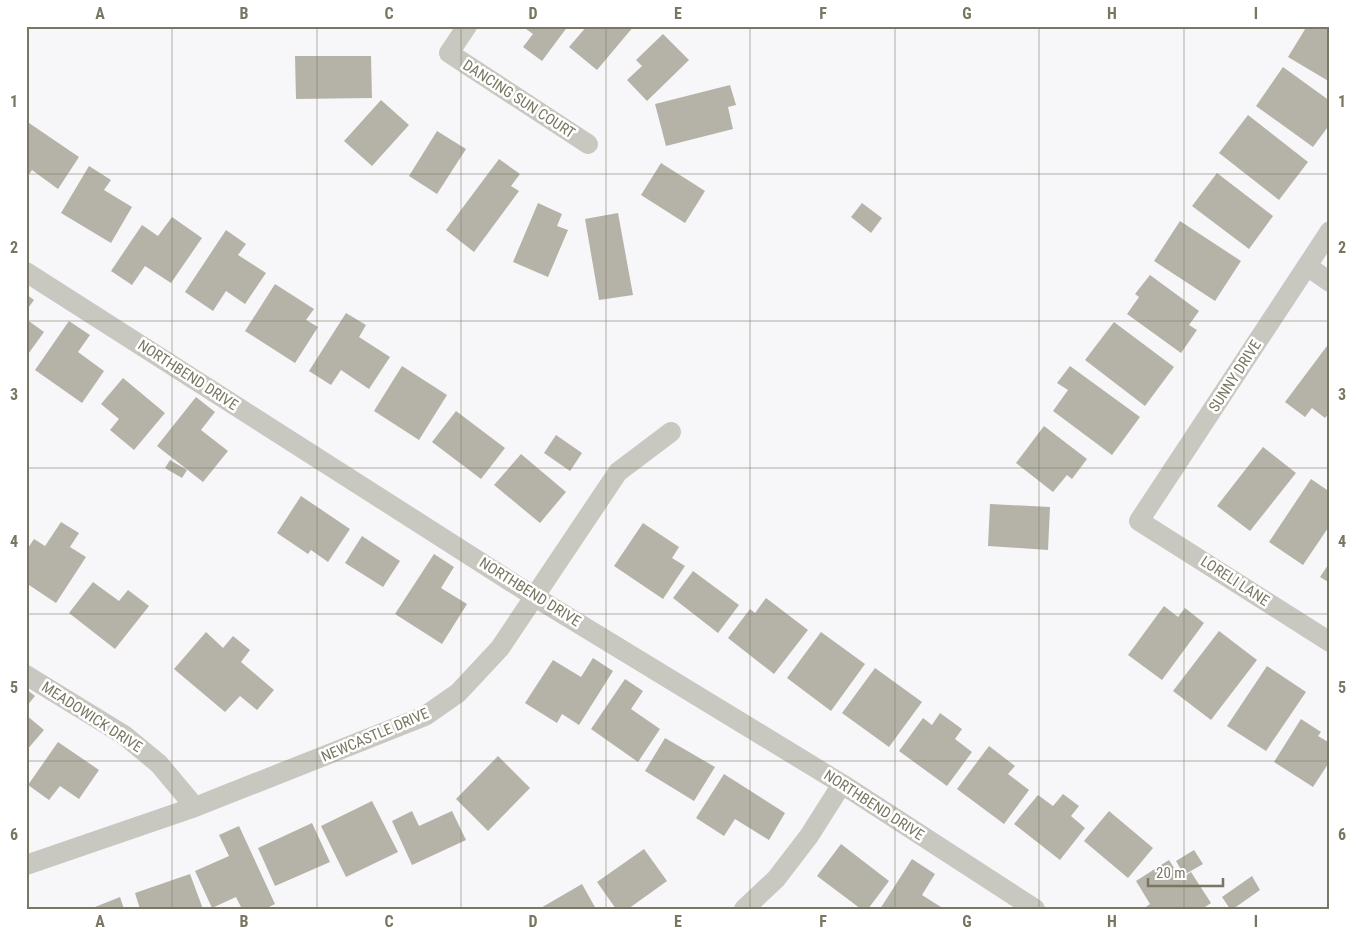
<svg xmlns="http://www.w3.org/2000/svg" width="1356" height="935" viewBox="0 0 1356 935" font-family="'Roboto Condensed',sans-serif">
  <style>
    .building { fill: #b5b3a8 }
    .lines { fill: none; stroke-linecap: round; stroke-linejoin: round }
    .minor { stroke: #c8c7c0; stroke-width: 20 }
    .grid { fill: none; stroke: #797661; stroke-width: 1; stroke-opacity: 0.55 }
    .labels { text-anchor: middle; stroke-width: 5; stroke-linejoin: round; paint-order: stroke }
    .street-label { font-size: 15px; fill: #797661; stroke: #fff }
    .neatline { fill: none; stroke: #797661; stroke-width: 2 }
    .grid-label { font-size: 16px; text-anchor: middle; font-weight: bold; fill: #797661 }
  </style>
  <rect width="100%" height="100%" fill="#f7f6f9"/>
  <path class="building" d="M 522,26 L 568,26 L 542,61 L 523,47 L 533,34 Z
    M 587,26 L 634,26 L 597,70 L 569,47 Z
    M 1307,26 L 1330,26 L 1330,82 L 1288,57 Z
    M 663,34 L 689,60 L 647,101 L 627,80 L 642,66 L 636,60 Z
    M 295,56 L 371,56 L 372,98 L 296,99 Z
    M 1283,67 L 1330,101 L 1330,124 L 1313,147 L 1256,106 Z
    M 730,85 L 736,105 L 728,107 L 733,129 L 666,146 L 655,104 Z
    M 381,100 L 409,125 L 372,166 L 344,141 Z
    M 1248,115 L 1308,162 L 1279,200 L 1219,153 Z
    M 29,123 L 79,157 L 58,189 L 32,170 L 26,179 L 26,128 Z
    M 437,131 L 466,149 L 437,194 L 409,176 Z
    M 499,159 L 520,174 L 511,186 L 519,191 L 474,252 L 446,230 Z
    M 661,163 L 705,191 L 685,223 L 641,195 Z
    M 89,166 L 111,180 L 104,190 L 132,207 L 111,243 L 61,213 Z
    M 1217,173 L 1273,216 L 1249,249 L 1192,206 Z
    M 538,203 L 562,214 L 557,226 L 568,230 L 548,277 L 513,262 Z
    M 862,203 L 882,218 L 871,233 L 851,217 Z
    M 618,213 L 633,295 L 599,300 L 585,219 Z
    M 172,217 L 202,238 L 171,283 L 145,266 L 132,285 L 111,271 L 142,225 L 158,236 Z
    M 1180,221 L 1241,261 L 1215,301 L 1154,261 Z
    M 226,230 L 246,244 L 238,255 L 266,273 L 245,304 L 226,291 L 213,311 L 185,292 Z
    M 1150,275 L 1199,311 L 1189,325 L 1197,330 L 1181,353 L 1127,314 L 1139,297 L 1135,294 Z
    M 275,284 L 314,309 L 306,320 L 318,327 L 295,363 L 245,331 Z
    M 26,294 L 34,300 L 26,311 Z
    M 346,313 L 366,325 L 359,337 L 390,357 L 369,389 L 341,370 L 331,385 L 309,371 Z
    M 26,319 L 44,332 L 26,357 Z
    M 69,321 L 90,335 L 78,352 L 104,371 L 82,403 L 35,370 Z
    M 1114,322 L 1174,367 L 1145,406 L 1085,360 Z
    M 1327,346 L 1330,348 L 1330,412 L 1325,418 L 1312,408 L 1305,417 L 1285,402 Z
    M 402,366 L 447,395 L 419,440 L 374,411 Z
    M 1070,366 L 1140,417 L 1112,455 L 1053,411 L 1068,390 L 1057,383 Z
    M 123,378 L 165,413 L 134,450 L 110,430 L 119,419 L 101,404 Z
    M 196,397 L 215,412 L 201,430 L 228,451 L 203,482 L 157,446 Z
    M 456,411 L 505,448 L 481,479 L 432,442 Z
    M 1044,426 L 1087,459 L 1072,479 L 1067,475 L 1053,492 L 1016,463 Z
    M 556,435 L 582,453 L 570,471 L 544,453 Z
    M 1263,447 L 1296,473 L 1250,531 L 1217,506 Z
    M 521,454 L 566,492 L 540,523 L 494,485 Z
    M 170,460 L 187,470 L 182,478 L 165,468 Z
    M 1311,479 L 1330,492 L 1330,525 L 1303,565 L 1269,542 Z
    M 301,496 L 350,529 L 328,562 L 311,550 L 308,554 L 277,533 Z
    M 990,504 L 1050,507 L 1048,550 L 988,546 Z
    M 61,522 L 79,533 L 70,547 L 86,557 L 56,603 L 26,583 L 26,551 L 34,539 L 45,546 Z
    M 643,523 L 679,547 L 672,558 L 685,566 L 663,599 L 614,566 Z
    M 362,536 L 400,561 L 383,587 L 345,563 Z
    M 434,554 L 454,567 L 441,588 L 467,604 L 442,644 L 395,614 Z
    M 1330,562 L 1330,583 L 1320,577 Z
    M 693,571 L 739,605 L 718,633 L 673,598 Z
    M 93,582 L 119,601 L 128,590 L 149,606 L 115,649 L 69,613 Z
    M 766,598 L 808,630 L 774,674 L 728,638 L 750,609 L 755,613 Z
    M 1164,606 L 1178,617 L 1185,608 L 1204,623 L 1162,680 L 1128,655 Z
    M 1219,631 L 1257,660 L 1211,720 L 1173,691 Z
    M 206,632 L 223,648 L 233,636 L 250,650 L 241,662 L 274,690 L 257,710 L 240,696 L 225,712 L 174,669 Z
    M 821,632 L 865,664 L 831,711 L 787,678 Z
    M 593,658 L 613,671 L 579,725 L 562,714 L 557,723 L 525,703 L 553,660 L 581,677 Z
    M 1267,666 L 1306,692 L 1266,751 L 1227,726 Z
    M 875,668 L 922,702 L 889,747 L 842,713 Z
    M 625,679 L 643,691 L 631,709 L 660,729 L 638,762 L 591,729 Z
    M 26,689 L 35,696 L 26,707 Z
    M 940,713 L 962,729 L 955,739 L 972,752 L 947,786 L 899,751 L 923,718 L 932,725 Z
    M 26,715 L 44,730 L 26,751 Z
    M 1301,719 L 1321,732 L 1318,736 L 1330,743 L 1330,761 L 1313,787 L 1274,762 Z
    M 665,738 L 715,767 L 694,801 L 645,771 Z
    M 58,742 L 99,770 L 79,799 L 60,786 L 49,800 L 28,785 Z
    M 989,746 L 1015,766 L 1008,774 L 1029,790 L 1004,824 L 957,789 Z
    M 498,756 L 530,788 L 488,831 L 456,799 Z
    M 724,774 L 785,813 L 769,840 L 735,819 L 724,836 L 696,818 Z
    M 1063,794 L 1079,806 L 1071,816 L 1085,828 L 1060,860 L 1014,824 L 1038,795 L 1053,806 Z
    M 372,801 L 398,852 L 346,877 L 321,826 Z
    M 412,811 L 419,826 L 452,811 L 466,840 L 412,865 L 392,821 Z
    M 1109,811 L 1153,848 L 1128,878 L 1084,841 Z
    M 312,823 L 330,862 L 275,886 L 258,848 Z
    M 239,826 L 275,904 L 265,909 L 242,909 L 236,897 L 212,908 L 195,871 L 229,856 L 219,835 Z
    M 841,844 L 889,881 L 868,909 L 861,909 L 817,876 Z
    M 644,849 L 667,881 L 628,909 L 616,909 L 597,882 Z
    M 1194,850 L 1203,864 L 1184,875 L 1176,861 Z
    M 912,859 L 935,874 L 922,895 L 944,909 L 880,909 Z
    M 1169,860 L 1181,879 L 1191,872 L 1211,903 L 1202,909 L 1143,909 L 1150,904 L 1136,881 Z
    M 190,874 L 203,909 L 140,909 L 135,893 Z
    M 1252,876 L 1260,890 L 1233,909 L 1230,909 L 1222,897 Z
    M 582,884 L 596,909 L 539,909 Z
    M 120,897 L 124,909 L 90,909 Z"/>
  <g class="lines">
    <path class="minor" d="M 467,26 L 449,53 L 588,144
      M 1330,231 L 1139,521 L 1330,642
      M 1307,266 L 1330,282
      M 26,272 L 535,597 L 842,784 L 1035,909
      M 26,675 L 124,735 L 159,764 L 195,807
      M 26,865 L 195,807 L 425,716 L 458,693 L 500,648 L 618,472 L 671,432
      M 744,909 L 776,879 L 809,836 L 842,784"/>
  </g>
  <path class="grid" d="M 172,26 L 172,909M 317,26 L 317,909M 461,26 L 461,909M 606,26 L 606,909M 750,26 L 750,909M 895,26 L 895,909M 1039,26 L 1039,909M 1184,26 L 1184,909M 26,174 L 1330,174M 26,321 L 1330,321M 26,468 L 1330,468M 26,614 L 1330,614M 26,761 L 1330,761"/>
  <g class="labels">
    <g class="street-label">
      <text transform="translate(519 99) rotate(33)" y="5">DANCING SUN COURT</text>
      <text transform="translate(188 375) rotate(33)" y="5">NORTHBEND DRIVE</text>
      <text transform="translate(1235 376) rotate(-57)" y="5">SUNNY DRIVE</text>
      <text transform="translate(1235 581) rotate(33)" y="5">LORELI LANE</text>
      <text transform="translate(530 592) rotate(32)" y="5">NORTHBEND DRIVE</text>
      <text transform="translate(92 717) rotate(33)" y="5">MEADOWICK DRIVE</text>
      <text transform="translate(375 735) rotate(-23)" y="5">NEWCASTLE DRIVE</text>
      <text transform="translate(874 805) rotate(33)" y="5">NORTHBEND DRIVE</text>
    </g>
  </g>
  <rect width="1356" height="935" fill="none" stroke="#ffffff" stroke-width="55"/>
  <path d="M1148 878v8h75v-8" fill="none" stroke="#797661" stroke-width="2.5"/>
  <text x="1156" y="878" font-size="15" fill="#797661" stroke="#ffffff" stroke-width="4" paint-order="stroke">20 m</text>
  <rect x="28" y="28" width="1300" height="880" class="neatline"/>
  <g class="grid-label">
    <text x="100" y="19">A</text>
    <text x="244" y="19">B</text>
    <text x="389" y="19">C</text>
    <text x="533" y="19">D</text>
    <text x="678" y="19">E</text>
    <text x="823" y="19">F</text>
    <text x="967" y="19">G</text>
    <text x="1112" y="19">H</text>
    <text x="1256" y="19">I</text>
    <text x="14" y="107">1</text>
    <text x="1342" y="107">1</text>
    <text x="14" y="253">2</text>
    <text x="1342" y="253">2</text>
    <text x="14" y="400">3</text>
    <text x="1342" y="400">3</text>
    <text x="14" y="547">4</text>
    <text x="1342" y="547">4</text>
    <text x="14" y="693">5</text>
    <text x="1342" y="693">5</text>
    <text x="14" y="840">6</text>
    <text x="1342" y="840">6</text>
    <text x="100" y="927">A</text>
    <text x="244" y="927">B</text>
    <text x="389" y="927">C</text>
    <text x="533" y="927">D</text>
    <text x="678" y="927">E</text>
    <text x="823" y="927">F</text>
    <text x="967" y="927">G</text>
    <text x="1112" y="927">H</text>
    <text x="1256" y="927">I</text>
  </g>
</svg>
